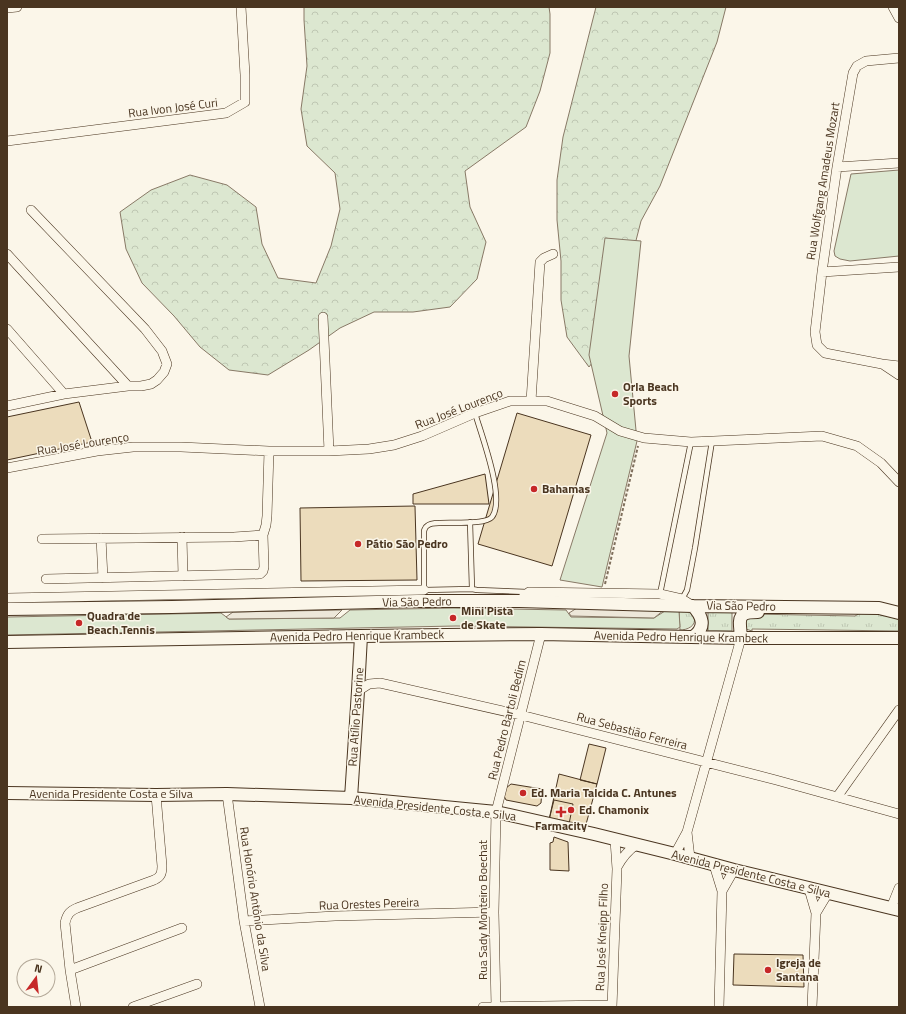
<svg xmlns="http://www.w3.org/2000/svg" width="906" height="1014" viewBox="0 0 906 1014" font-family="'Titillium Web',sans-serif">
  <style>
    .grass { fill: url(#grass-tufts); stroke: #887966 }
    .forest { fill: url(#forest-crowns); stroke: #887966 }
    .green { fill: #dce7d0; stroke: #887966 }
    .parking { fill: #ede7d9; stroke: #887966 }
    .building { fill: #ecdcbc; stroke: #4a3520 }
    .lines { fill: none; stroke-linecap: round; stroke-linejoin: round }
    .lane-casing { stroke: #4a3520; stroke-width: 6 }
    .street-casing { stroke: #4a3520; stroke-width: 10 }
    .secondary-casing { stroke: #4a3520; stroke-width: 14 }
    .path { stroke: #7f6f5c; stroke-width: 2; stroke-dasharray: 3 2; stroke-linecap: butt }
    .lane { stroke: #fbf6e9; stroke-width: 4.5 }
    .street { stroke: #fbf6e9; stroke-width: 9 }
    .secondary { stroke: #fbf6e9; stroke-width: 12 }
    .poi-dot { fill: #c62828; stroke: #fbf6e9; stroke-width: 1.5 }
    .labels { text-anchor: middle; stroke-width: 3; stroke-linejoin: round; paint-order: stroke }
    .street-label { font-size: 12px; fill: #4a3520; stroke: #fbf6e9 }
    .poi-label { font-size: 12px; font-weight: bold; fill: #4a3520; stroke: #fbf6e9; text-anchor: start }
  </style>
  <defs>
    <pattern id="grass-tufts" width="24" height="20" patternUnits="userSpaceOnUse"><rect width="24" height="20" fill="#dce7d0"/><path d="M3 7l-1-3M5 7V3M7 7l1-3M15 17l-1-3M17 17v-4M19 17l1-3" fill="none" stroke="#bec7b2"/></pattern>
    <pattern id="forest-crowns" width="20" height="18" patternUnits="userSpaceOnUse"><rect width="20" height="18" fill="#dce7d0"/><path d="M2 6a3 3 0 1 1 6 0M12 15a3 3 0 1 1 6 0" fill="none" stroke="#bec7b2"/></pattern>
  </defs>
  <rect width="100%" height="100%" fill="#fbf6e9"/>
  <path class="grass" d="M 679,611 C 682,611 687,610 690,611 C 692,612 693,614 694,617 C 697,626 687,630 680,630 Z
    M 708,611 L 732,611 L 732,631 L 708,631 Z
    M 860,613 L 877,614 L 899,619 L 899,631 L 752,629 L 752,631 L 746,629 L 745,622 L 751,614 L 855,616 Z"/>
  <path class="forest" d="M 304,7 L 549,7 L 550,14 L 550,53 L 540,91 L 526,127 L 465,171 L 470,207 L 486,242 L 477,279 L 450,307 L 413,312 L 374,312 L 340,328 L 309,350 L 268,375 L 229,370 L 200,347 L 174,316 L 142,283 L 126,249 L 120,212 L 151,190 L 190,175 L 227,185 L 256,207 L 262,244 L 278,278 L 316,283 L 331,246 L 340,209 L 335,173 L 307,146 L 301,109 L 307,66 L 304,20 Z
    M 596,7 L 726,7 L 717,42 L 660,186 L 641,221 L 611,338 L 589,367 L 567,337 L 561,300 L 561,261 L 557,220 L 557,180 L 563,137 Z"/>
  <path class="green" d="M 899,170 L 899,256 L 850,261 L 840,259 L 835,256 L 834,251 L 851,174 Z
    M 605,238 L 641,241 L 629,356 L 637,441 L 602,587 L 560,580 L 607,433 L 589,355 Z
    M 453,608 L 566,610 L 571,617 L 654,618 L 665,611 L 679,611 L 680,627 L 677,629 L 456,626 L 7,635 L 7,617 L 221,613 L 229,619 L 340,618 L 350,610 Z"/>
  <path class="parking" d="M 577,608 L 664,610 L 654,618 L 571,616 L 569,613 Z
    M 342,610 L 334,618 L 229,619 L 226,617 L 233,612 Z"/>
  <path class="building" d="M 79,402 L 92,442 L 7,460 L 7,417 Z
    M 517,413 L 591,435 L 552,566 L 478,544 Z
    M 485,474 L 489,504 L 413,504 L 413,494 Z
    M 415,506 L 417,580 L 301,581 L 300,508 Z
    M 589,744 L 606,748 L 597,784 L 580,780 Z
    M 559,774 L 597,784 L 585,828 L 549,820 Z
    M 511,784 L 542,789 L 541,803 L 537,806 L 506,800 L 504,796 L 506,788 Z
    M 554,800 L 573,804 L 569,824 L 549,820 Z
    M 554,837 L 568,842 L 569,871 L 550,870 L 550,843 L 553,842 Z
    M 734,954 L 803,955 L 804,987 L 733,985 Z"/>
  <g class="lines">
    <defs>
      <path id="lane" d="M 470,522 L 472,589
        M 424,590 L 472,589 L 477,590 L 528,592
        M 424,591 L 424,531 C 425,528 425,527 427,526 C 430,523 435,523 439,523 C 450,522 486,525 492,517 C 506,499 481,434 475,413
        M 660,594 L 691,442
        M 682,599 L 687,590 L 695,548 L 712,441"/>
      <path id="street" d="M 893,7 L 899,18
        M 7,8 L 17,7
        M 899,58 L 866,61 L 857,66 L 853,73 L 837,167 L 822,272 L 815,332 L 817,345 L 825,353 L 882,364 L 899,366
        M 7,141 L 226,113 L 245,102 L 245,75 L 241,7
        M 837,167 L 899,163
        M 7,254 L 128,386
        M 822,272 L 899,267
        M 323,317 L 329,451
        M 7,329 L 64,394
        M 884,365 L 899,375
        M 531,401 L 540,262 L 544,258 L 553,254
        M 7,406 L 64,394 L 128,386 L 141,386 L 151,384 L 157,380 L 164,372 L 167,364 L 162,351 L 145,329 L 31,210
        M 7,468 L 97,451 L 133,447 L 181,447 L 269,451 L 329,451 L 369,449 L 394,445 L 422,436 L 475,413 L 510,401 L 547,401 L 595,416 L 620,431 L 644,438 L 691,442 L 822,436 L 857,446 L 881,463 L 899,482
        M 182,537 L 183,576
        M 101,538 L 103,578
        M 42,539 L 234,537 L 263,535 L 266,525 L 267,516 L 269,451
        M 46,579 L 260,574 L 263,571 L 264,567 L 263,535
        M 7,598 L 424,590
        M 519,601 L 529,592 L 660,594 L 682,599 L 693,606
        M 358,691 L 369,684 L 380,683 L 521,715 L 776,780 L 899,814
        M 227,794 L 244,921 L 260,1007
        M 837,797 L 899,710
        M 687,832 L 690,858
        M 675,854 L 687,832 L 741,638
        M 714,865 L 722,891 L 719,1007
        M 617,867 C 622,858 627,851 636,845
        M 809,889 L 816,913 L 812,1007
        M 722,891 L 734,870
        M 891,908 L 899,888
        M 816,913 L 828,893
        M 244,921 L 335,916 L 494,912
        M 70,970 L 182,928
        M 76,1007 L 70,970 L 65,923 C 67,914 70,911 77,908 L 154,880 C 161,877 162,873 162,866 L 156,795
        M 133,1007 L 197,984
        M 483,1007 L 612,1005
        M 496,1007 L 494,912 L 496,812 L 541,634
        M 612,1007 L 617,869 L 615,840"/>
      <path id="secondary" d="M 693,606 C 702,616 707,627 693,637
        M 7,609 L 172,607 L 417,601 L 519,601 L 693,606 L 879,608 L 899,613
        M 741,638 C 740,620 735,612 758,612
        M 7,642 L 361,636 L 541,634 L 741,638 L 899,638
        M 7,793 L 156,795 L 227,794 L 351,798 L 496,812 L 594,834 L 675,854 L 734,870 L 899,910
        M 351,798 L 358,691 L 361,636"/>
    </defs>
    <use href="#lane" class="lane-casing"/>
    <use href="#street" class="street-casing"/>
    <use href="#secondary" class="secondary-casing"/>
    <path class="path" d="M 605,584 L 638,446"/>
    <use href="#lane" class="lane"/>
    <use href="#street" class="street"/>
    <use href="#secondary" class="secondary"/>
  </g>
  <g class="poi-dot">
    <circle cx="615" cy="394" r="4"/>
    <circle cx="534" cy="489" r="4"/>
    <circle cx="358" cy="544" r="4"/>
    <circle cx="453" cy="618" r="4"/>
    <circle cx="79" cy="623" r="4"/>
    <circle cx="523" cy="793" r="4"/>
    <circle cx="571" cy="810" r="4"/>
    <path d="M559 806h4v4h4v4h-4v4h-4v-4h-4v-4h4z"/>
    <circle cx="768" cy="970" r="4"/>
  </g>
  <g class="labels">
    <g class="street-label">
      <text transform="translate(173 108) rotate(-7)" y="4">Rua Ivon José Curi</text>
      <text transform="translate(823 181) rotate(-81)" y="4">Rua Wolfgang Amadeus Mozart</text>
      <text transform="translate(459 409) rotate(-21)" y="4">Rua José Lourenço</text>
      <text transform="translate(83 444) rotate(-9)" y="4">Rua José Lourenço</text>
      <text transform="translate(417 602) rotate(-1)" y="4">Via São Pedro</text>
      <text transform="translate(741 606) rotate(1)" y="4">Via São Pedro</text>
      <text transform="translate(357 636) rotate(-1)" y="4">Avenida Pedro Henrique Krambeck</text>
      <text transform="translate(681 637) rotate(1)" y="4">Avenida Pedro Henrique Krambeck</text>
      <text transform="translate(356 717) rotate(-86)" y="4">Rua Atílio Pastorine</text>
      <text transform="translate(507 720) rotate(-76)" y="4">Rua Pedro Bartoli Bedim</text>
      <text transform="translate(632 731) rotate(15)" y="4">Rua Sebastião Ferreira</text>
      <text x="111" y="798">Avenida Presidente Costa e Silva</text>
      <text transform="translate(435 808) rotate(6)" y="4">Avenida Presidente Costa e Silva</text>
      <text transform="translate(751 874) rotate(14)" y="4">Avenida Presidente Costa e Silva</text>
      <text transform="translate(255 899) rotate(81)" y="4">Rua Honório Antônio da Silva</text>
      <text transform="translate(369 904) rotate(-2)" y="4">Rua Orestes Pereira</text>
      <text transform="translate(483 910) rotate(-90)" y="4">Rua Sady Monteiro Boechat</text>
      <text transform="translate(602 937) rotate(-88)" y="4">Rua José Kneipp Filho</text>
    </g>
    <g class="poi-label">
      <text x="623" y="391">Orla Beach<tspan x="623" dy="14">Sports</tspan></text>
      <text x="542" y="493">Bahamas</text>
      <text x="366" y="548">Pátio São Pedro</text>
      <text x="461" y="615">Mini Pista<tspan x="461" dy="14">de Skate</tspan></text>
      <text x="87" y="620">Quadra de<tspan x="87" dy="14">Beach Tennis</tspan></text>
      <text x="531" y="797">Ed. Maria Talcida C. Antunes</text>
      <text x="579" y="814">Ed. Chamonix</text>
      <text x="561" y="830" text-anchor="middle">Farmacity</text>
      <text x="776" y="967">Igreja de<tspan x="776" dy="14">Santana</tspan></text>
    </g>
  </g>
  <rect width="906" height="1014" fill="none" stroke="#4a3520" stroke-width="16"/>
  <g transform="translate(36 978) rotate(15)"><circle r="19" fill="#fbf6e9" stroke="#b4a999"/>
  <path d="M0-3L7 15L0 10L-7 15Z" fill="#c62828"/>
  <text y="-6" font-size="11" font-weight="bold" text-anchor="middle" fill="#4a3520">N</text>
  </g>
</svg>
